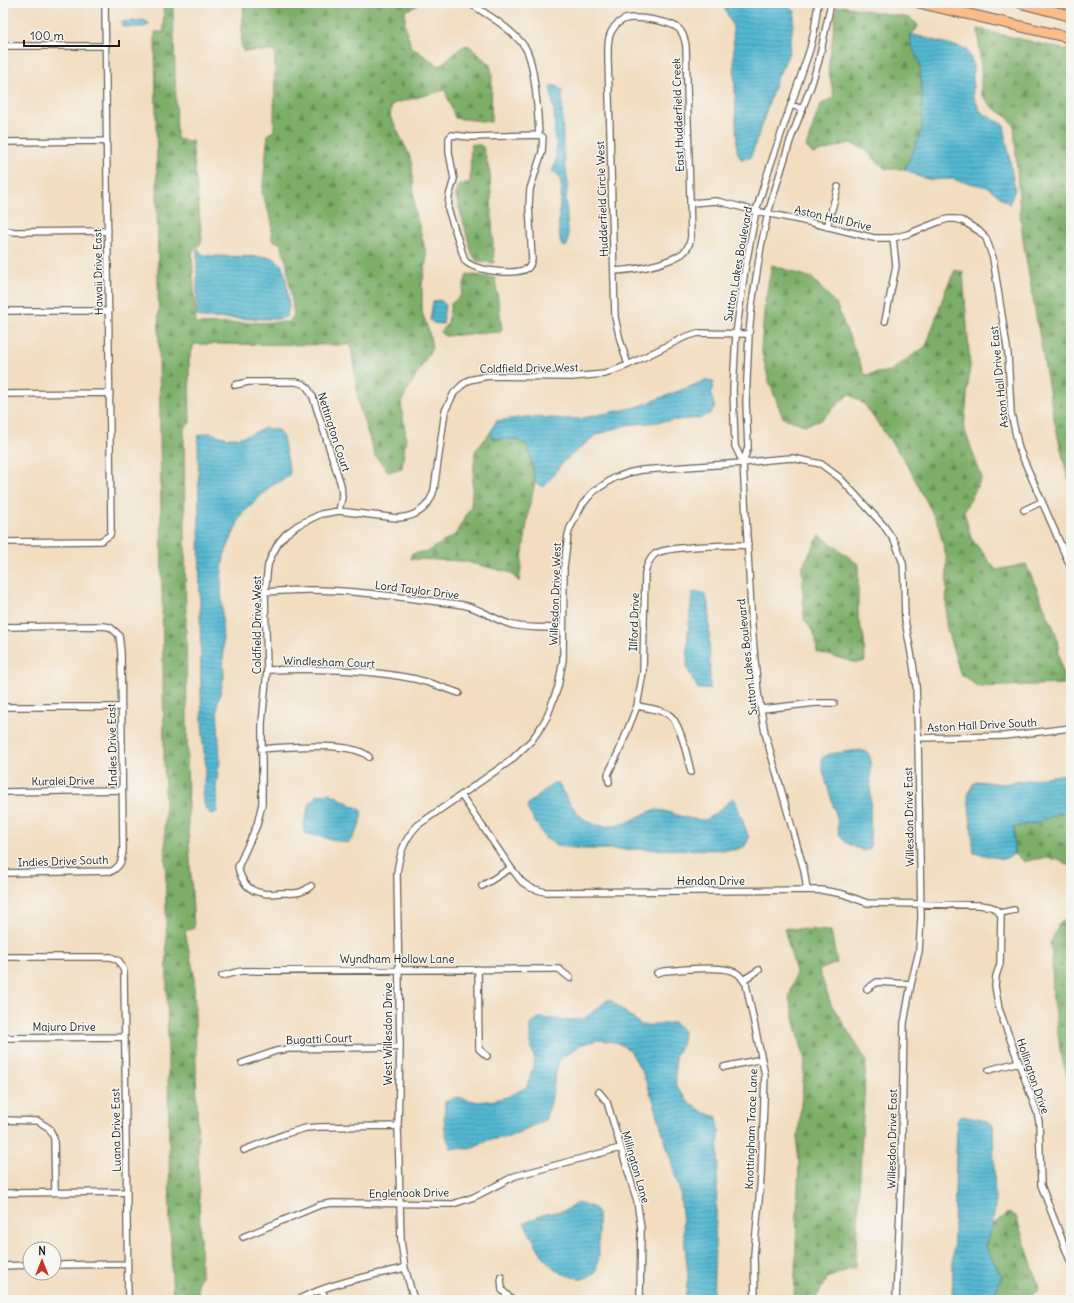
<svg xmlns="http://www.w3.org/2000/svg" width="1074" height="1303" viewBox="0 0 1074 1303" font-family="Delius,sans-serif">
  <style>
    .forest { fill: url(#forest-firs); stroke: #4c6542 }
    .water { fill: url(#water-rules); stroke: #386a76 }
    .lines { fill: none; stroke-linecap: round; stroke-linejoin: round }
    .street-casing { stroke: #676055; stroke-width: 8 }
    .highway-casing { stroke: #676055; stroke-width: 12 }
    .street { stroke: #fff; stroke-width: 5.5 }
    .highway { stroke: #fabc8b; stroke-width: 10 }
    .labels { text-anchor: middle; stroke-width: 3; stroke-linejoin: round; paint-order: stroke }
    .street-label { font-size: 11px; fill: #1c1c1c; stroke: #f6f6f2 }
  </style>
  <defs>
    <pattern id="forest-firs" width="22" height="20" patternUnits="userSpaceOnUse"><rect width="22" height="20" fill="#7cae68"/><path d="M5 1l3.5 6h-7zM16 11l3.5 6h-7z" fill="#658d55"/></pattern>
    <pattern id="water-rules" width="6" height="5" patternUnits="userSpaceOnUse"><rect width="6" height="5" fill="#53b8d1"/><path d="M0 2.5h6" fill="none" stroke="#4495a9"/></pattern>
  </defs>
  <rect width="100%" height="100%" fill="#f6f6f2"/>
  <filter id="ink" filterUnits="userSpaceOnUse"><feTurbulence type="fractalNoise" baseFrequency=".025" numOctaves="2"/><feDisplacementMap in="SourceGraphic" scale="8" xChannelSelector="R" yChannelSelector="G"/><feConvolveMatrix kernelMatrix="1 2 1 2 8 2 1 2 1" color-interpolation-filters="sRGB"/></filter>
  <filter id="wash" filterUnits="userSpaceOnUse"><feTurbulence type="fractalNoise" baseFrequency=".012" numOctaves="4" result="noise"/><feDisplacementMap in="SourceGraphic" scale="16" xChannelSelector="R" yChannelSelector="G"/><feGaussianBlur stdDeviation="0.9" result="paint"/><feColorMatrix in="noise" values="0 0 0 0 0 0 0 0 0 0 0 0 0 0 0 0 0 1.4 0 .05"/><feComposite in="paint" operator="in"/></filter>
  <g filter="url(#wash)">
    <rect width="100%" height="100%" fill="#f2ddc0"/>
    <path class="forest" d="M 163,3 L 173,3 L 177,139 L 192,141 L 202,241 L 192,253 L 196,324 L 289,322 L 294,315 L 286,259 L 280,243 L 272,240 L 272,222 L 262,194 L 268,134 L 274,131 L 275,51 L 243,51 L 241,43 L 244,3 L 416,3 L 417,6 L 405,11 L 405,24 L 411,47 L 439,66 L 462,47 L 468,45 L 490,65 L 492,74 L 491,122 L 455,118 L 445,90 L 392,104 L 390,116 L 408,152 L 412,163 L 415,210 L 427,257 L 422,285 L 422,312 L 429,332 L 432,348 L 401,402 L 406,437 L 402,468 L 389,472 L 375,456 L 359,406 L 351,345 L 194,344 L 189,360 L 190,423 L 184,428 L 188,825 L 194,928 L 185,931 L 194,975 L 201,1278 L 198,1280 L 198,1300 L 173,1300 L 170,1226 L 155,32 L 164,32 Z
      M 842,6 L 910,18 L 918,25 L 916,30 L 911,34 L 911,45 L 920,63 L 922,98 L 922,130 L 905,169 L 885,169 L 864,149 L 850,143 L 813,154 L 806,147 L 820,105 L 834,97 L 828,68 L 837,7 Z
      M 978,29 L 1071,51 L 1071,484 L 1067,475 L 1054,419 L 1024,247 L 1020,213 L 1014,125 L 1006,116 L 992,107 L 981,94 L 981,72 Z
      M 471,144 L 480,145 L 483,147 L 490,173 L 494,263 L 477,261 L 472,254 L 456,196 L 458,185 L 470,183 Z
      M 772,265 L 812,278 L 836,304 L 865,375 L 890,371 L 926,346 L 946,289 L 955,270 L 963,272 L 970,366 L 964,428 L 982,478 L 964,511 L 971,538 L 996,570 L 1026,564 L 1056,634 L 1064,684 L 978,687 L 960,673 L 946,626 L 947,560 L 938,524 L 907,464 L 864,404 L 849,394 L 820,421 L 805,425 L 783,418 L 769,381 L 761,349 L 765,301 Z
      M 467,274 L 495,278 L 502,329 L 500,332 L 445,336 L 440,332 L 448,323 L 451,304 L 461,295 Z
      M 490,433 L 493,439 L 516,439 L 528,446 L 533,468 L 535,483 L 529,508 L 519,582 L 511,573 L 463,561 L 411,559 L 411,554 L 428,551 L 455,535 L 471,506 L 475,451 Z
      M 820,535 L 858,564 L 858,619 L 864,637 L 865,661 L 858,663 L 817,652 L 815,635 L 804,619 L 802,567 Z
      M 1071,811 L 1071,867 C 1054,855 1043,857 1024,862 L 1014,854 L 1014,827 L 1039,822 L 1059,813 Z
      M 1071,915 L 1071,1087 L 1061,1056 L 1053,1000 L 1052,955 L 1050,944 L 1059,924 Z
      M 784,928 L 831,931 L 837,963 L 819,970 L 831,1004 L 866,1060 L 855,1267 L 827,1278 L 815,1300 L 794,1300 L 799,1159 L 797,1147 L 805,1061 L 789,999 L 796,972 Z
      M 1008,1213 L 1016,1216 L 1040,1290 L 1026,1298 L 1027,1300 L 992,1300 L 1002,1277 L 985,1246 L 992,1225 Z"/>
    <path class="water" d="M 722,3 L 781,3 L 795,11 L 789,53 L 776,81 L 753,151 L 750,158 L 741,159 L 737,151 L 733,27 Z
      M 144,20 L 150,24 L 145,27 L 125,27 L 122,26 L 122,22 Z
      M 911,34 L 966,49 L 973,63 L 973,96 L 981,112 L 1004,125 L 1015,190 L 1009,204 L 988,187 L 951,179 L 931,180 L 917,176 L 905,169 L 922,130 L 922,98 L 920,63 L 911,45 Z
      M 550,86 L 556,86 L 562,90 L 563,150 L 568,183 L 566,199 L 568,236 L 567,246 L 564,247 L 561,245 C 559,235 558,223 559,213 C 560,199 565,185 557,173 L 553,172 L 552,170 L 555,165 L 557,143 L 555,140 L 554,109 Z
      M 198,249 L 204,255 L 211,256 L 270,257 L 277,260 L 282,266 L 286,278 L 289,307 L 286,317 L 278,319 L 203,318 L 197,316 L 197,250 Z
      M 440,300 L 446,305 C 442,312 445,317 443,324 L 433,323 L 430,320 L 433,301 Z
      M 707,380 L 714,382 L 711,394 L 715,408 L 711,413 L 700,418 L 626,425 L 596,435 L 563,462 L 544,487 L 535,483 L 533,468 L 528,446 L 516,439 L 493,439 L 490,433 L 496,421 L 526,417 L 578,419 L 637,407 Z
      M 265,428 L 278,430 L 283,438 L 290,472 L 288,477 L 270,487 L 241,515 L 224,556 L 221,579 L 224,677 L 217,706 L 220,761 L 216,784 L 217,812 L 211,814 L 206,810 L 202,795 L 206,767 L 203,743 L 201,692 L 198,436 C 213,429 214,436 229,438 C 242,439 254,433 265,428 Z
      M 699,592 L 705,594 L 709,606 L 710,689 L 698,689 L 687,668 L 688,634 L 692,593 Z
      M 860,750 L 867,752 L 871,759 L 870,849 L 863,851 L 845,842 L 839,834 L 837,818 L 822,768 L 822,758 L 829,754 Z
      M 1071,773 L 1071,811 L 1059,813 L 1039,822 L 1014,827 L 1014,854 L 1004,859 L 974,853 L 968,795 L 973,784 L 977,781 L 1003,784 Z
      M 553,783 L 558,783 C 573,810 586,834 623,824 C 634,821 645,811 657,810 C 665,810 679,816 687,818 C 693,819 699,820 705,820 L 719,811 L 734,797 L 749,838 L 745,846 L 735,850 L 583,849 L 559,846 L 546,839 L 527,809 L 528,804 Z
      M 330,793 L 361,810 C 363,819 356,838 347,843 L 305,833 L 303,828 L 310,803 L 317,795 Z
      M 609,999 L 641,1025 L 658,1025 L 674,1022 L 683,1031 L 682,1043 L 675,1057 L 676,1086 L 688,1101 L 703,1112 L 717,1117 L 719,1132 L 713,1300 L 685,1300 L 688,1277 L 680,1192 L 653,1099 L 643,1074 L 630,1050 L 616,1042 L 598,1040 L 582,1044 L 559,1060 L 555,1076 L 551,1103 L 545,1120 L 509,1137 L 488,1140 L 469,1149 L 451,1148 C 443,1132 444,1119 445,1102 L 457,1097 L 478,1102 L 494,1100 L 507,1097 L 527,1087 L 535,1060 L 530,1043 L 530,1025 L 538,1018 L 568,1020 L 584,1019 Z
      M 961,1116 L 987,1121 L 993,1125 L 995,1207 L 992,1225 L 985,1246 L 1002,1277 L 992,1300 L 952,1300 L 957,1121 Z
      M 577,1203 L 593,1207 L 598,1214 L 599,1256 L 595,1274 C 591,1275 585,1279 581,1278 C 548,1277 538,1247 524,1223 L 542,1215 L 566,1210 Z"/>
  </g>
  <g filter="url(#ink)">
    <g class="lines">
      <defs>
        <path id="street" d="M 469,3 C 488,15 511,28 525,47 C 535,62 538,115 539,135
          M 3,46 L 106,46
          M 791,105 L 803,109
          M 452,135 L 470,137 L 539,135 L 543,137 L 542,152 L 530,189 L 529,205 L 532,260 C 531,263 530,266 528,268 C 515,276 476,271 465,261 L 448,209 L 449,196 L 454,179 L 449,152 L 449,138 Z
          M 3,142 L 107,141
          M 691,203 L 715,201 L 721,202 L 756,211 L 809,222 L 874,238 L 893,238 L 908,234 L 938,222 L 948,219 L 956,219 L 963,221 L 979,231 L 986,238 L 993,258 L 1008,354 L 1011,413 L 1019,449 L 1071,568
          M 827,227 L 838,187
          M 3,230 L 15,232 L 108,231
          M 614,271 C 635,270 653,267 672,259 C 675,257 680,256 683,253 C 688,249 690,243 691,237 L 686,46 C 685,40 683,33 679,29 C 671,21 636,16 625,19 C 621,21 615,25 613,29 C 607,37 608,49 608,59 L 615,317 L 620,340 L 628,365
          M 3,311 L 109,311
          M 885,321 L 896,266 L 893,238
          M 235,385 L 248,382 L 296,382 L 303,384 L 307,387 L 313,397 L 341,485 L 342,497 L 339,511
          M 3,394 L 110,393
          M 743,463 L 735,446 L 733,390 L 736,334 L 745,269 L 756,211 L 767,175 L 810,49 L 814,32 L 818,3
          M 1024,510 L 1041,502
          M 3,542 L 101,541 L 110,535 L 111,529 L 105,3
          M 265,592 C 280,591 294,590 308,590 C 360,590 412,599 463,605 C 481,608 495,621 513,625 C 528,629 547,627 563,628
          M 3,627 L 103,626 L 110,627 L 119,635 L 121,652 L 123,848 C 122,859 122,865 112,871 L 3,873
          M 267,670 C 316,668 366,669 415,679 C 429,682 444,688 459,693
          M 637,706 C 647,708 659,709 668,714 C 681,722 687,757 691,772
          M 3,707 L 121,707
          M 762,709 L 816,703 L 834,703
          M 918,738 L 1004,736 L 1071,728
          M 261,749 C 284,747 341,743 361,752 C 364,753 367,755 369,757
          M 609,782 L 608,774 L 620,749 L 637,706 L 643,672 L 645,573 C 646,567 650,558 655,554 C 666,546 731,545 748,545
          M 3,792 L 122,790
          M 461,795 L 511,868 L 522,882 L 531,888 L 545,892 L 821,890 L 843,894 L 867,903 L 979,905 C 989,906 996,906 1001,916 L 1000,964 L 996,976 L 995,986 L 999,1009 L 1037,1112 L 1039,1122 L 1041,1185 L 1071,1263
          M 311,886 C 299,895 295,893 281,893 C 275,893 268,895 262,893 C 248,891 241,880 238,867 L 257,825 L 262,804 L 262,723 L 267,670 L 265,592 L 268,565 L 272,555 L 279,542 L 286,534 L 298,525 L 321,514 L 339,511 L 397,518 C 416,517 429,508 434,490 L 445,411 L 454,393 L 461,386 L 469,380 L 488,376 L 572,377 L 593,375 L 605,374 L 628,365 L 685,337 L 698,333 L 749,334
          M 482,886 L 511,868
          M 807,890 L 804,870 L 765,733 L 758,693 L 752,627 L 743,463 L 748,447 L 746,402 L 749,334 L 752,304 L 761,246 L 768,213 L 790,141 L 811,86 L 819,60 L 831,3
          M 1000,913 L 1014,910
          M 3,957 L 111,957 L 119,961 L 124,971 L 128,1300
          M 478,969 L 479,1049 L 487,1056
          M 657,973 L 664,971 C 681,970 725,964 738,974 C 741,976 743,981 746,984 L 765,1075 L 761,1177 L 754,1255 L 755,1300
          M 222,976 L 241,971 L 554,969 L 559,969 L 570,978
          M 743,980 L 759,970
          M 867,989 L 877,982 L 911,984
          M 3,1038 L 125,1037
          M 242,1063 L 276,1051 L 288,1049 L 400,1047
          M 724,1067 L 762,1059
          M 989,1070 L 1019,1062
          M 599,1092 L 607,1102 L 637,1201 L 641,1228 L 640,1300
          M 3,1120 L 38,1121 L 49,1128 L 54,1138 L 55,1192
          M 244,1150 L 288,1133 L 306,1128 L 319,1127 L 398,1126
          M 3,1193 L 127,1192
          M 243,1237 L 320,1205 L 333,1203 L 453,1204 L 474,1197 L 515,1176 L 620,1148
          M 54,1265 L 127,1264
          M 3,1266 L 30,1265
          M 501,1277 L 502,1290 L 512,1300
          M 321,1290 L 327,1300
          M 297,1300 C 330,1283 369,1276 405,1268
          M 414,1300 L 405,1268 L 401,1241 L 398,1126 L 400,1047 L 397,874 C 399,855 404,839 418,825 L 510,761 L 532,740 L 541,727 L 547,717 L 558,687 L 563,660 L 564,567 L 568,535 L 570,528 L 582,505 L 593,492 L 614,478 L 628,473 L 642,470 L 743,463 L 767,460 L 792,458 L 821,464 L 840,478 L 884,526 L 895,542 L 903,563 L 904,580 L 905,620 L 913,664 L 916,685 L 918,738 L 921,918 L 919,951 L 911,984 L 904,1023 L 901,1185 L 896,1300"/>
        <path id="highway" d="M 920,3 L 1071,38
          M 1021,3 L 1071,16"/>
      </defs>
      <use href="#street" class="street-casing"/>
      <use href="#highway" class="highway-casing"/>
      <use href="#street" class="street"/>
      <use href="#highway" class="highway"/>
    </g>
  </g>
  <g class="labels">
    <g class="street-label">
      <text transform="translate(678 115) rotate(-92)" y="4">East Hudderfield Creek</text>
      <text transform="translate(602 199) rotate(-92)" y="4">Hudderfield Circle West</text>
      <text transform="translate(833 218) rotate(13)" y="4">Aston Hall Drive</text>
      <text transform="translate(738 264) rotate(-80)" y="4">Sutton Lakes Boulevard</text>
      <text transform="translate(98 272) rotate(-91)" y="4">Hawaii Drive East</text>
      <text transform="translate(529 368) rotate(-1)" y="4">Coldfield Drive West</text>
      <text transform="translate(999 377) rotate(-96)" y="4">Aston Hall Drive East</text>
      <text transform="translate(334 432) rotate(72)" y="4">Nettington Court</text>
      <text transform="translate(417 590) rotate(7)" y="4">Lord Taylor Drive</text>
      <text transform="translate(555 594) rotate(-88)" y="4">Willesdon Drive West</text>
      <text transform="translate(634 622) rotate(-88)" y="4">Illford Drive</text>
      <text transform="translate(257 625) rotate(-90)" y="4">Coldfield Drive West</text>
      <text transform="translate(747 657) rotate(-96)" y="4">Sutton Lakes Boulevard</text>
      <text transform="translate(329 662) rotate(2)" y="4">Windlesham Court</text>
      <text transform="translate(982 725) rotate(-3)" y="4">Aston Hall Drive South</text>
      <text transform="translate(112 745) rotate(-91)" y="4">Indies Drive East</text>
      <text transform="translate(63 781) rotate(-1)" y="4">Kuralei Drive</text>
      <text transform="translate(909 817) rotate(-91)" y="4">Willesdon Drive East</text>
      <text transform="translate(63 861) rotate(-2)" y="4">Indies Drive South</text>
      <text x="711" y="885">Hendon Drive</text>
      <text x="397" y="963">Wyndham Hollow Lane</text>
      <text x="64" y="1031">Majuro Drive</text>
      <text transform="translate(388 1034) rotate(-90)" y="4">West Willesdon Drive</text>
      <text transform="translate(319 1039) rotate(-2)" y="4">Bugatti Court</text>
      <text transform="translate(1033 1076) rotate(71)" y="4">Hollington Drive</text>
      <text transform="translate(751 1129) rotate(-88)" y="4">Knottingham Trace Lane</text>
      <text transform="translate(116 1130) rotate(-91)" y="4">Luana Drive East</text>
      <text transform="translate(892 1139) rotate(-89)" y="4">Willesdon Drive East</text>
      <text transform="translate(636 1167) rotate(74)" y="4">Millington Lane</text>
      <text transform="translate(409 1193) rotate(-1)" y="4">Englenook Drive</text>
    </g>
  </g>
  <rect width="1074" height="1303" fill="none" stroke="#f6f6f2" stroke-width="16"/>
  <g transform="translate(42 1261)"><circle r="19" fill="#f6f6f2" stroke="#9f9f9c"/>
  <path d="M0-3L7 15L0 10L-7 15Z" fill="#c8321e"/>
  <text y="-6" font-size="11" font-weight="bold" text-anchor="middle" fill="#1c1c1c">N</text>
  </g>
  <path d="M24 40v6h95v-6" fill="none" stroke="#1c1c1c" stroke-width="2"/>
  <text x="30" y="40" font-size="12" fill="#1c1c1c" stroke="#f6f6f2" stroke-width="3" paint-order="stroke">100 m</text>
</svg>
